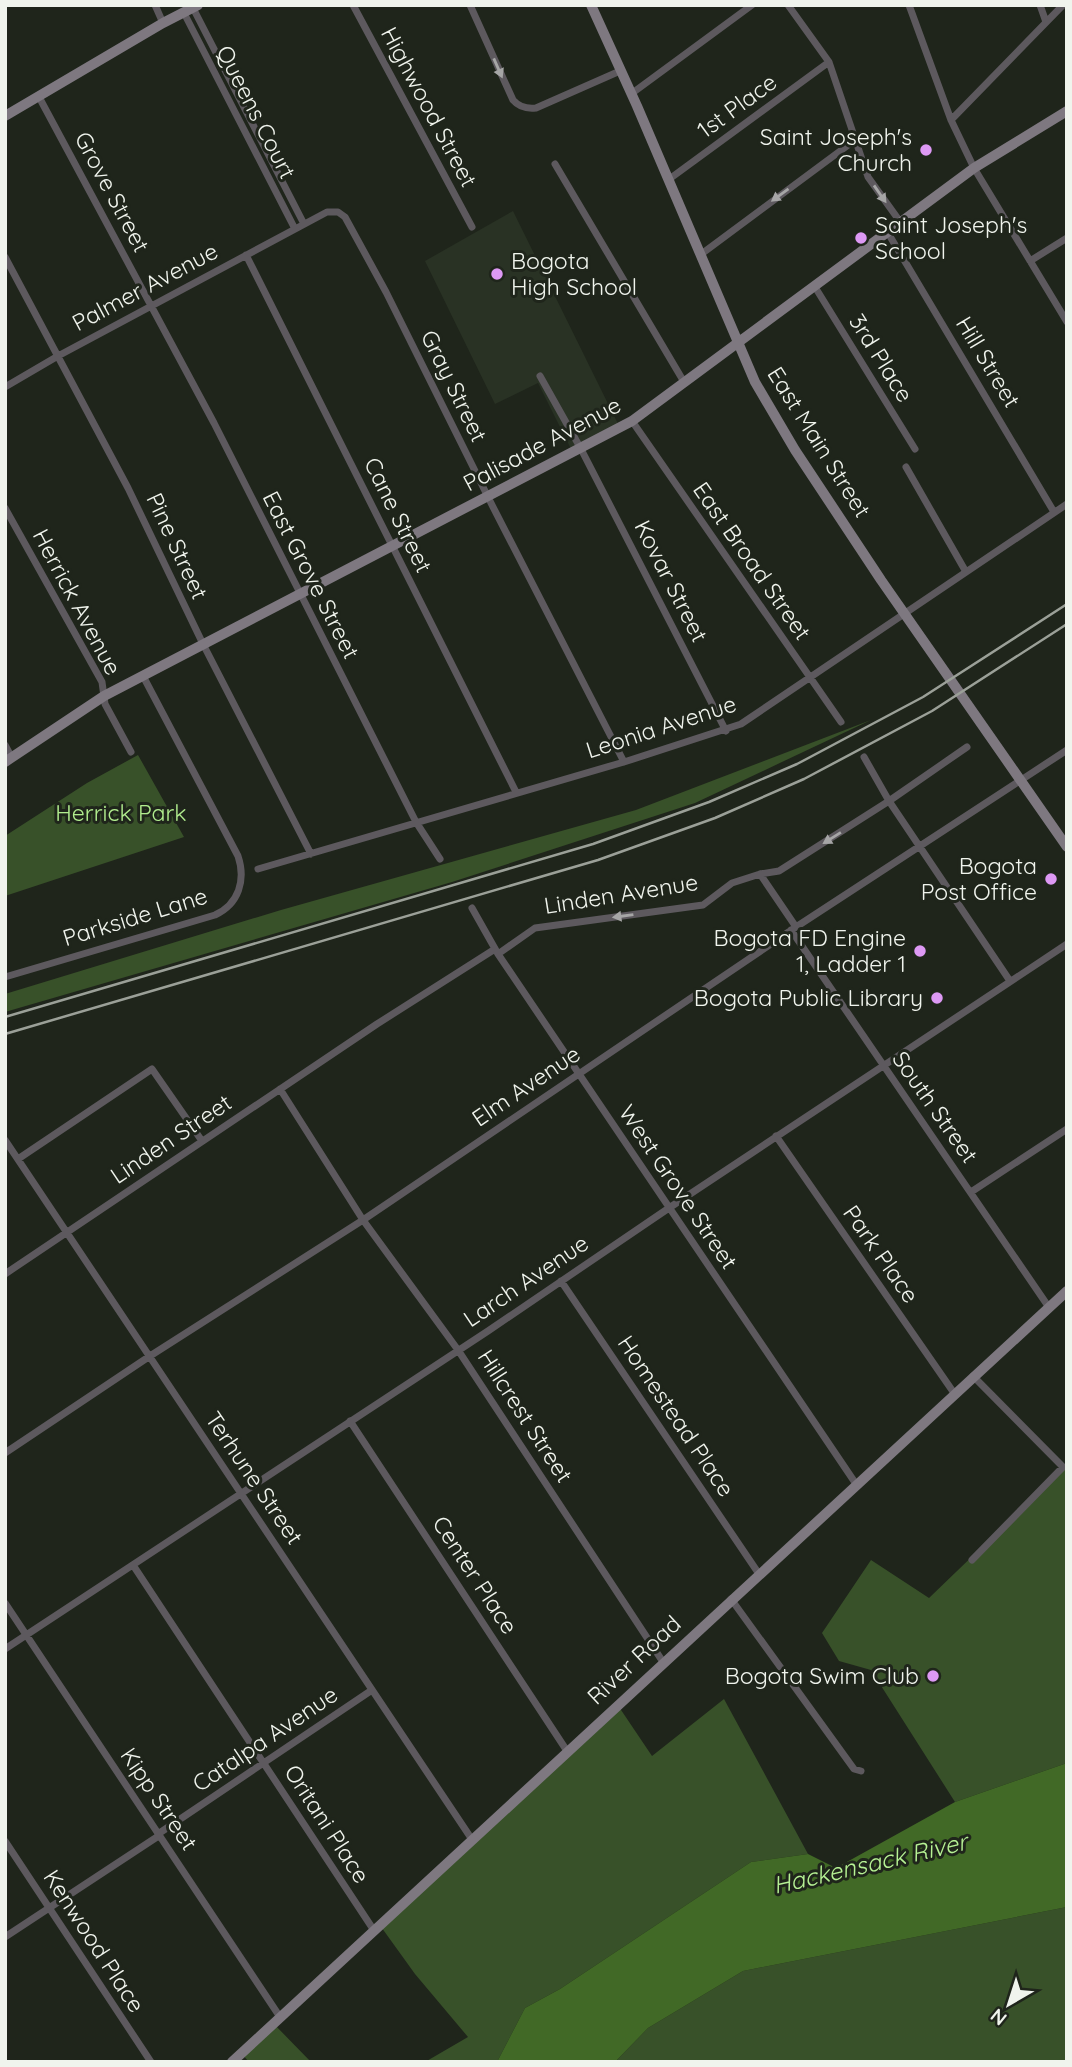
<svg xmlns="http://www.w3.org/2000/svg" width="1072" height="2067" viewBox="0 0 1072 2067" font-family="Quicksand,sans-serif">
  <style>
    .built { fill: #293224 }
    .green { fill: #385129 }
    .water { fill: #416926 }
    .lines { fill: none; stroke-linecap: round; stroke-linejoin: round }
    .street { stroke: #5d595e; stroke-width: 7 }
    .secondary { stroke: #7e7880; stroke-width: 10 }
    .rail { stroke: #9ba098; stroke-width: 2.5 }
    .oneway { fill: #a6a6a6 }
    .poi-dot { fill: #dd99f4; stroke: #1f251b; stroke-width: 2.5 }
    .labels { text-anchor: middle; stroke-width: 6; stroke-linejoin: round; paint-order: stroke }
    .street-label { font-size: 23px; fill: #f0f4ed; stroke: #1f251b }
    .poi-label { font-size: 23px; fill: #f0f4ed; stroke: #1f251b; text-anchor: end }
    .park-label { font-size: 23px; fill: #b1ed8e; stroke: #1f251b }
    .water-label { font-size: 24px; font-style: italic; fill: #b6f294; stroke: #1f251b }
  </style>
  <rect width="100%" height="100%" fill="#1f251b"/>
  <path class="built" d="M 513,211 L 620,428 L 573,453 L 538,383 L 495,404 L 425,261 Z"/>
  <path class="green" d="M 871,720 L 695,803 L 452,882 L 5,1012 L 5,994 L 281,910 L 636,810 Z
    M 138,755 L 184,837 L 5,896 L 5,836 L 87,783 Z
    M 1067,1465 L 1067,1763 L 955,1802 L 871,1670 L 839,1661 L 822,1633 L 871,1560 L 929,1598 Z
    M 724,1699 L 808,1854 L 751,1862 L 560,1989 L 525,2008 L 497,2062 L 425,2062 L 468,2037 L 415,1974 L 379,1924 L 617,1704 L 652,1756 Z
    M 1067,1907 L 1067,2062 L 615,2062 L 648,2028 L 743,1971 Z
    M 273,2023 L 311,2062 L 249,2062 L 241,2053 Z"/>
  <path class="water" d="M 1067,1763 L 1067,1907 L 743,1971 L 648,2028 L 615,2062 L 497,2062 L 525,2008 L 560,1989 L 751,1862 L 808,1854 L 836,1868 L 955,1802 Z"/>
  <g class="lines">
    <path class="street" d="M 155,5 L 163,23
      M 353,5 L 472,227
      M 470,5 L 513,100 C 519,107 527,109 536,108 L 620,71
      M 788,5 L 829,62 L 868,177 L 901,223
      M 909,5 L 951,120 L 974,168 L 1067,322
      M 1040,5 L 1046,22
      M 193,8 L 304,224
      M 184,13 L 295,229
      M 631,94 L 752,5
      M 39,97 L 214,423 L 416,822 L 440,859
      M 951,120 L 1063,5
      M 555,164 L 684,382
      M 668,180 L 829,62
      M 888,233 L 1054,512
      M 246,255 L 516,792
      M 700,255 L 855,140
      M 5,257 L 128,488 L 203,644 L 311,854
      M 1030,261 L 1067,238
      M 815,287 L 915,449
      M 540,376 L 581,449 L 726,731
      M 5,387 L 58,356 L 327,212 L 338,212 L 345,217 L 386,292 L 493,507 L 624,762
      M 632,421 L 841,722
      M 906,467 L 966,572
      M 5,508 L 102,682 L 105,704 L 131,752
      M 5,745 L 12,758
      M 864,757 L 889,801 L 1010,981
      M 258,869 L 624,762 L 741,724 L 1067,504
      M 760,874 L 796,927
      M 472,908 L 498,954 L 856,1484
      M 791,930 L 1048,1306
      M 498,954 L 535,928 L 703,905 L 732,883 L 760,874 L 779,871 L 889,801 L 967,747
      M 5,977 L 215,915 C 239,904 246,880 238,856 L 143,676
      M 280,1089 L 363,1220 L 458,1350 L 663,1662
      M 776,1136 L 954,1393
      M 5,1140 L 471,1838
      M 18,1159 L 152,1069 L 202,1141
      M 971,1192 L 1067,1129
      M 5,1274 L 377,1024 L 495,949
      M 561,1281 L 759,1574
      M 350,1421 L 567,1751
      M 5,1453 L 150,1356 L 363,1220 L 796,927 L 1067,750
      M 972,1560 L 1063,1467 L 973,1376
      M 133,1565 L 373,1929
      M 731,1599 L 854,1769 L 861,1771
      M 5,1603 L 280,2017
      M 5,1649 L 488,1331 L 669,1208 L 1067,944
      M 5,1841 L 151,2062
      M 5,1937 L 157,1837 L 158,1834 L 372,1690"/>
    <path class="secondary" d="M 591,5 L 637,106 L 755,382 L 795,450 L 881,580 L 1067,847
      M 5,116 L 163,23 L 198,5
      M 5,762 L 104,696 L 632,421 L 974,168 L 1067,111
      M 232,2062 L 1067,1291"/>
    <path class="rail" d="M 5,1017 L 593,844 L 709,802 L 797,764 L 923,697 L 1067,604
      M 5,1034 L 598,860 L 715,818 L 804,779 L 932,711 L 1067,624"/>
  </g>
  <defs><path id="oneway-solid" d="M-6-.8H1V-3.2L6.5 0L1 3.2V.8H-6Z" transform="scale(1.75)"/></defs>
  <g class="oneway">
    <use href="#oneway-solid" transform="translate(498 68) rotate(66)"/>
    <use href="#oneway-solid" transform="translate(880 194) rotate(55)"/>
    <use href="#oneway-solid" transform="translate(780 195) rotate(144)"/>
    <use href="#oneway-solid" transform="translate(832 838) rotate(148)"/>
    <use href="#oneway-solid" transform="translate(623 916) rotate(172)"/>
  </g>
  <g class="poi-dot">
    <circle cx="926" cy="150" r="7"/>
    <circle cx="861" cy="238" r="7"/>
    <circle cx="497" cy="274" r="7"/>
    <circle cx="1051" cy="879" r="7"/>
    <circle cx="920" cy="951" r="7"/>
    <circle cx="937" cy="998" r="7"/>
    <circle cx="933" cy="1676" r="7"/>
  </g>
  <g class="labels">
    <g class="street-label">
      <text transform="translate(737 106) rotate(-36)" y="8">1st Place</text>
      <text transform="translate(429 107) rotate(62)" y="8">Highwood Street</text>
      <text transform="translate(256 112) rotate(63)" y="8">Queens Court</text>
      <text transform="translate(112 192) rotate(62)" y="8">Grove Street</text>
      <text transform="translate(145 287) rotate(-28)" y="8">Palmer Avenue</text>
      <text transform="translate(881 358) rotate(58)" y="8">3rd Place</text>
      <text transform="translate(988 362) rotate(59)" y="8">Hill Street</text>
      <text transform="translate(454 386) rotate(64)" y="8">Gray Street</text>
      <text transform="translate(819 442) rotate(58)" y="8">East Main Street</text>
      <text transform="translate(542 444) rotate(-28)" y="8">Palisade Avenue</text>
      <text transform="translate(398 515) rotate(64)" y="8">Cane Street</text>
      <text transform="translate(177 546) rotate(65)" y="8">Pine Street</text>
      <text transform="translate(752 561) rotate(55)" y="8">East Broad Street</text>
      <text transform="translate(311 575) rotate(63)" y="8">East Grove Street</text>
      <text transform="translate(671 581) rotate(63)" y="8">Kovar Street</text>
      <text transform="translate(77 602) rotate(62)" y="8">Herrick Avenue</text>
      <text transform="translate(661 727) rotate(-18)" y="8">Leonia Avenue</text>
      <text transform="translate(621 894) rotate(-9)" y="8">Linden Avenue</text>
      <text transform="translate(135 917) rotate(-17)" y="8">Parkside Lane</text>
      <text transform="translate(526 1086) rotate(-34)" y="8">Elm Avenue</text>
      <text transform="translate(935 1107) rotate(55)" y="8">South Street</text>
      <text transform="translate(171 1139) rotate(-34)" y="8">Linden Street</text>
      <text transform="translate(678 1187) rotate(56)" y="8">West Grove Street</text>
      <text transform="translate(881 1254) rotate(55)" y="8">Park Place</text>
      <text transform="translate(526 1281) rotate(-34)" y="8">Larch Avenue</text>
      <text transform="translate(525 1416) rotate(57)" y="8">Hillcrest Street</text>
      <text transform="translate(676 1416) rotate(56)" y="8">Homestead Place</text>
      <text transform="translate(254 1478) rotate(56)" y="8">Terhune Street</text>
      <text transform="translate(475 1575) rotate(57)" y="8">Center Place</text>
      <text transform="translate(634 1660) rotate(-43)" y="8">River Road</text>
      <text transform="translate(265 1739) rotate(-34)" y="8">Catalpa Avenue</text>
      <text transform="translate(159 1799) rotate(56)" y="8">Kipp Street</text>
      <text transform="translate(327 1824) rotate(57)" y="8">Oritani Place</text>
      <text transform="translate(94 1941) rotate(57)" y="8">Kenwood Place</text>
    </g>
    <g class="poi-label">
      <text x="912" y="145">Saint Joseph's<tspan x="912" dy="26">Church</tspan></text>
      <text x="875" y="233" text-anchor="start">Saint Joseph's<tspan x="875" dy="26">School</tspan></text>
      <text x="511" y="269" text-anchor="start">Bogota<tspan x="511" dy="26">High School</tspan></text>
      <text x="1037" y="874">Bogota<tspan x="1037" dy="26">Post Office</tspan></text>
      <text x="906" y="946">Bogota FD Engine<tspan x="906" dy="26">1, Ladder 1</tspan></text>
      <text x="923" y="1006">Bogota Public Library</text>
      <text x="919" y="1684">Bogota Swim Club</text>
    </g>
    <g class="park-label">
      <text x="121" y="821">Herrick Park</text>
    </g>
    <g class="water-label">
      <text transform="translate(870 1864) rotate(-13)" y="8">Hackensack River</text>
    </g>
  </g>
  <rect width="1072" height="2067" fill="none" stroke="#f0f4ed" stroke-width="14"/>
  <g transform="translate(1009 2004) rotate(219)" stroke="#1f251b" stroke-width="5" paint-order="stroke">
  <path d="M0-5L12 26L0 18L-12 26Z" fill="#f0f4ed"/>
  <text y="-10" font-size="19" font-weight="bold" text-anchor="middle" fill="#f0f4ed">N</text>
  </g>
</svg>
